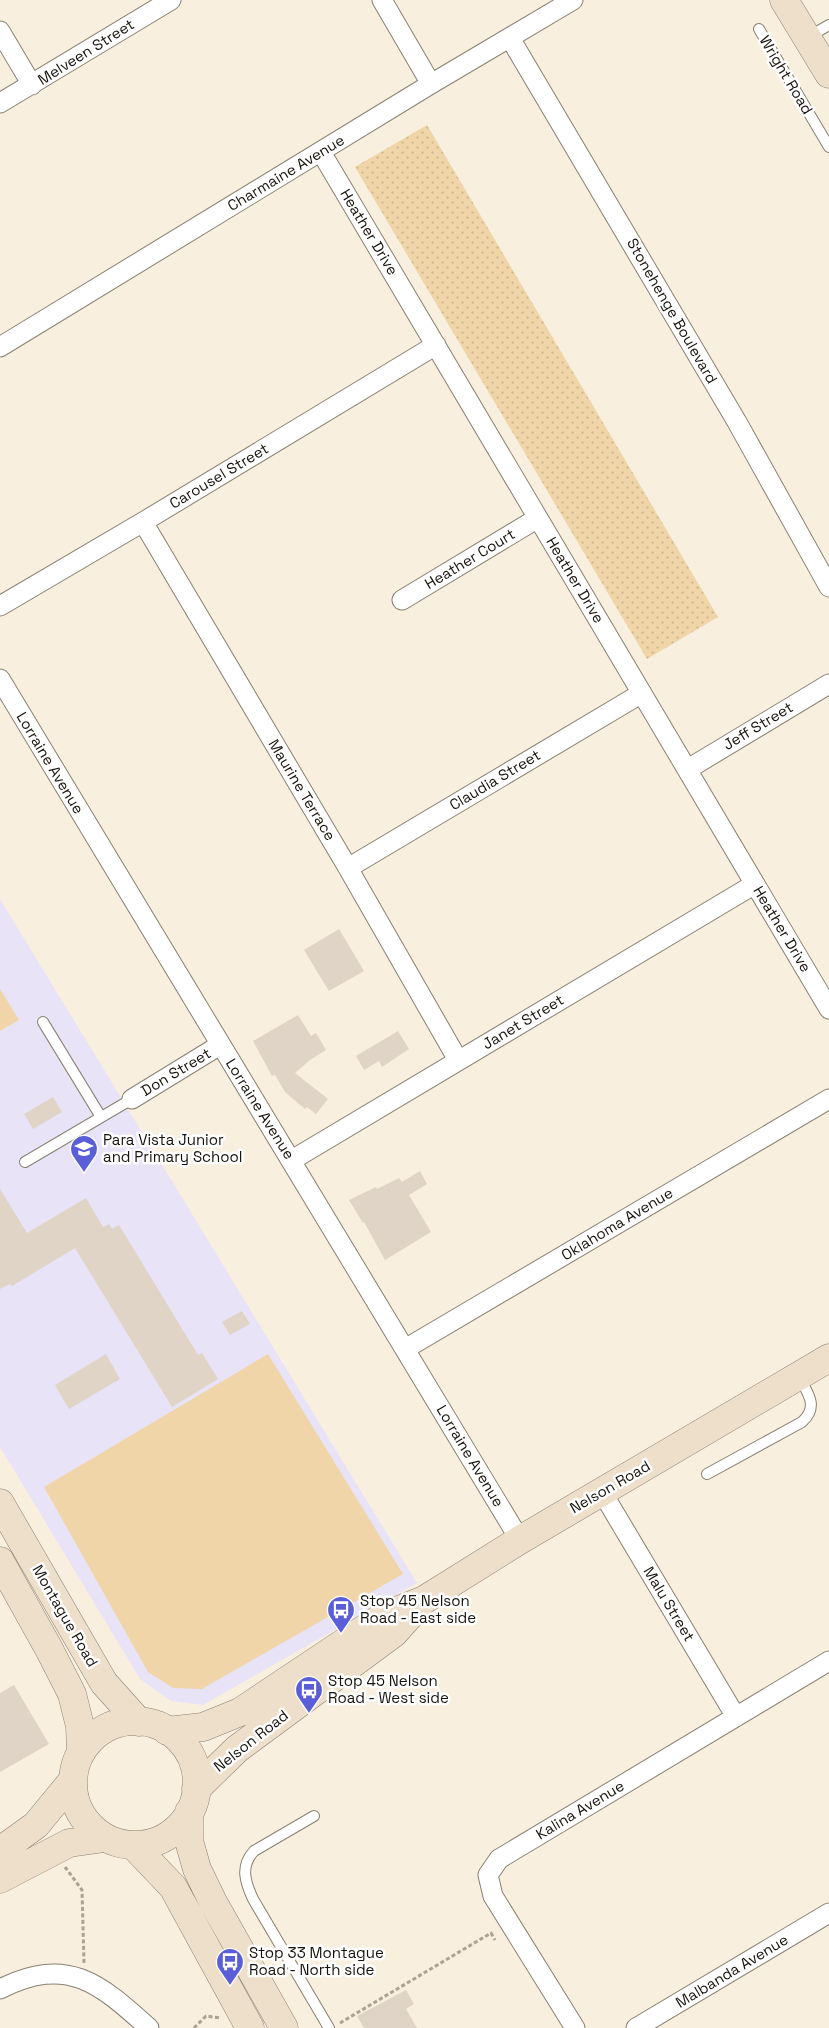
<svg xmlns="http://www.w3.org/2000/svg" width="829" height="2028" viewBox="0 0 829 2028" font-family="'Space Grotesk',sans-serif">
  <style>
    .education { fill: #e9e3f8 }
    .grass { fill: #efd5a7 }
    .park { fill: url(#park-dots) }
    .building { fill: #dfd4c5 }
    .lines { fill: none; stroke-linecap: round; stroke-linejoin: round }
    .lane-casing { stroke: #888071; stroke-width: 12 }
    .street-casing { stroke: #888071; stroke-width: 21 }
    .secondary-casing { stroke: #888071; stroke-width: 29 }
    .path { stroke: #a9a295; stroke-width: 3; stroke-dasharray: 4 2.5; stroke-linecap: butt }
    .lane { stroke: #fff; stroke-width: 10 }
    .street { stroke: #fff; stroke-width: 19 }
    .secondary { stroke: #eedfca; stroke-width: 28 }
    .labels { text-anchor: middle; stroke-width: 5; stroke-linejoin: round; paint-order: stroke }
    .street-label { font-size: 15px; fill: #17140e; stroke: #fefefe }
    .poi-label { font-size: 15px; fill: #17140e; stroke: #fefefe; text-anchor: start }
  </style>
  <defs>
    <pattern id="park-dots" width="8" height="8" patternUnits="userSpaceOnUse" patternTransform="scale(1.25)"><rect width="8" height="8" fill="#efd5a7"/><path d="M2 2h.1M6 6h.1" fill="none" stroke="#ccb68f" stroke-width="1.8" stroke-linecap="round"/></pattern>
  </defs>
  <rect width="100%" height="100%" fill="#f9efdf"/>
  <path class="education" d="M 0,899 L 417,1583 L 203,1705 L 171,1701 L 140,1679 L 0,1447 Z"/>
  <path class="grass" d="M 0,989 L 19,1020 L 0,1031 Z
    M 268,1354 L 403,1574 L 202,1689 L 173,1688 L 148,1672 L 44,1487 Z"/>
  <path class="park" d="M 427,125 L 718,617 L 647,659 L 355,167 Z"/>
  <path class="building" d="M 339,929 L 364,971 L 329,991 L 304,950 Z
    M 298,1015 L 311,1036 L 316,1033 L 326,1050 L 310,1060 L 295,1073 L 328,1099 L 316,1114 L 307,1107 L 305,1109 L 285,1092 L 275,1075 L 272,1076 L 253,1041 Z
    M 398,1031 L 409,1049 L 382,1067 L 379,1061 L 364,1070 L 356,1056 Z
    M 53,1097 L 62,1112 L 33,1129 L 24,1114 Z
    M 420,1171 L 427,1184 L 409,1195 L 431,1232 L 385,1260 L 364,1222 L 363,1223 L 349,1200 L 376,1187 L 377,1189 L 399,1178 L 402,1182 Z
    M 0,1189 L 27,1233 L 86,1198 L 103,1227 L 109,1224 L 112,1229 L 119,1225 L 198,1355 L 202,1353 L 218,1379 L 172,1407 L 75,1248 L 12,1286 L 10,1284 L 0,1289 Z
    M 242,1311 L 250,1324 L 230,1335 L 222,1322 Z
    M 106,1354 L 120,1379 L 69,1409 L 55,1385 Z
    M 14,1685 L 49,1744 L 0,1772 L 0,1693 Z
    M 406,1990 L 414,2004 L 406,2009 L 417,2028 L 364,2028 L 357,2016 Z"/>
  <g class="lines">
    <defs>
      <path id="lane" d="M 759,29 L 829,147
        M 808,37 L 829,25
        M 43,1022 L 101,1117
        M 25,1162 L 132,1099
        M 707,1474 L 802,1422 C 819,1407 808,1393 799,1377
        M 314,1816 L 254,1851 C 240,1866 245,1882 253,1899 L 329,2028"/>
      <path id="street" d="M 382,0 L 431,84
        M 0,31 L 32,85
        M 510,38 L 737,422 L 829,587
        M 0,103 L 171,0
        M 321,152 L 829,1009
        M 0,347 L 431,84 L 573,0
        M 143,522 L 348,868 L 458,1060
        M 402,600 L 538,518
        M 0,606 L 143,522 L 436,345
        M 0,679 L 520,1540
        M 688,769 L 829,684
        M 348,868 L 642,693
        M 132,1099 L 220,1045
        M 292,1160 L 755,884
        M 405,1349 L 829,1099
        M 602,1492 L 736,1717
        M 0,1989 C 68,1955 99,1983 149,2028
        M 575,2028 L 493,1896 L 488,1875 L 499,1859 L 829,1661
        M 636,2028 L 829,1913"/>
      <path id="secondary" d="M 784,0 L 829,74
        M 0,1503 L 104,1683 L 139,1722
        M 0,1561 L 49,1649 L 72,1694 L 80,1726 L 81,1753
        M73 1783a62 62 0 1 1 124 0a62 62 0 1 1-124 0Z
        M 167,1731 L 203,1727 L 240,1712 L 384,1616 L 424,1600 L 520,1540 L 829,1358
        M 196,1789 L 237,1749 L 394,1633 L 419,1605
        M 189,1812 L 189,1841 L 197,1869 L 213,1902 L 284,2028
        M 134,1846 L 173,1887 L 250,2028
        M 0,1851 L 36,1825 L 73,1780
        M 0,1879 L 69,1843 L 105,1838"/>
    </defs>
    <use href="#lane" class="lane-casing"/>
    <use href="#street" class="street-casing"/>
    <use href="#secondary" class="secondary-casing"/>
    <path class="path" d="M 65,1867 L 82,1890 L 84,1963
      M 340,2023 L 491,1933 L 495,1940
      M 194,2028 L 206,2016 L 220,2018"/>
    <use href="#lane" class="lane"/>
    <use href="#street" class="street"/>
    <use href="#secondary" class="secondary"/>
  </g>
  <defs>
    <symbol id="school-pin" viewBox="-11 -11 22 30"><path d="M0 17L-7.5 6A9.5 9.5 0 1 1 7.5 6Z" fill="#5b5fd7" stroke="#fefefe"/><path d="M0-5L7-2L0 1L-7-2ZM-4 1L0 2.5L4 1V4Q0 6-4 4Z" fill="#fff"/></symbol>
    <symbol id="bus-pin" viewBox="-11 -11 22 30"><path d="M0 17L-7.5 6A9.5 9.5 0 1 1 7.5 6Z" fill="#5b5fd7" stroke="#fefefe"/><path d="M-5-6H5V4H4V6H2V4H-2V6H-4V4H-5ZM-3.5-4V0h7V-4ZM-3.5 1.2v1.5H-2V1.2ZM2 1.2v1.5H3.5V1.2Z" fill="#fff"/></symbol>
  </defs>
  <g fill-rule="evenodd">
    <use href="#school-pin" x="68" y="1133" width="32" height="43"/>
    <use href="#bus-pin" x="325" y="1594" width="32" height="43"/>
    <use href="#bus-pin" x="293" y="1674" width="32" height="43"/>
    <use href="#bus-pin" x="214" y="1946" width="32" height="43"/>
  </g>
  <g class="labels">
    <g class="street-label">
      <text transform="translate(86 52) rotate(-32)" y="5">Melveen Street</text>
      <text transform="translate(786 75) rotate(59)" y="5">Wright Road</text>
      <text transform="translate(286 173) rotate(-31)" y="5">Charmaine Avenue</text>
      <text transform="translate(369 232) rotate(59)" y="5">Heather Drive</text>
      <text transform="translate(672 311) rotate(60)" y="5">Stonehenge Boulevard</text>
      <text transform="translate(219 476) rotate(-31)" y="5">Carousel Street</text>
      <text transform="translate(470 559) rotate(-31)" y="5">Heather Court</text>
      <text transform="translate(575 580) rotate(59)" y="5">Heather Drive</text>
      <text transform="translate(758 726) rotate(-31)" y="5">Jeff Street</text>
      <text transform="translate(50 763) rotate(59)" y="5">Lorraine Avenue</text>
      <text transform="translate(495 780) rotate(-31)" y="5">Claudia Street</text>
      <text transform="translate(302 790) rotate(59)" y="5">Maurine Terrace</text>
      <text transform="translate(782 929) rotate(59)" y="5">Heather Drive</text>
      <text transform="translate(523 1022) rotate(-31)" y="5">Janet Street</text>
      <text transform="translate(176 1072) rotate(-31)" y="5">Don Street</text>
      <text transform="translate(260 1109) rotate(58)" y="5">Lorraine Avenue</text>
      <text transform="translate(617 1224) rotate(-31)" y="5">Oklahoma Avenue</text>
      <text transform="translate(470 1456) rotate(59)" y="5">Lorraine Avenue</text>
      <text transform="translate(610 1487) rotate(-30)" y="5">Nelson Road</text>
      <text transform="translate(669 1604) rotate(59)" y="5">Malu Street</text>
      <text transform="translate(65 1616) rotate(60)" y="5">Montague Road</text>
      <text transform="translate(251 1741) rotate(-38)" y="5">Nelson Road</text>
      <text transform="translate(580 1810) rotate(-31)" y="5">Kalina Avenue</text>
      <text transform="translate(732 1971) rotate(-31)" y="5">Malbanda Avenue</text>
    </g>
    <g class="poi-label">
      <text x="103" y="1145">Para Vista Junior<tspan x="103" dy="17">and Primary School</tspan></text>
      <text x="360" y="1606">Stop 45 Nelson<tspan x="360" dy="17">Road - East side</tspan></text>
      <text x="328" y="1686">Stop 45 Nelson<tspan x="328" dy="17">Road - West side</tspan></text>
      <text x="249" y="1958">Stop 33 Montague<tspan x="249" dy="17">Road - North side</tspan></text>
    </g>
  </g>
</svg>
